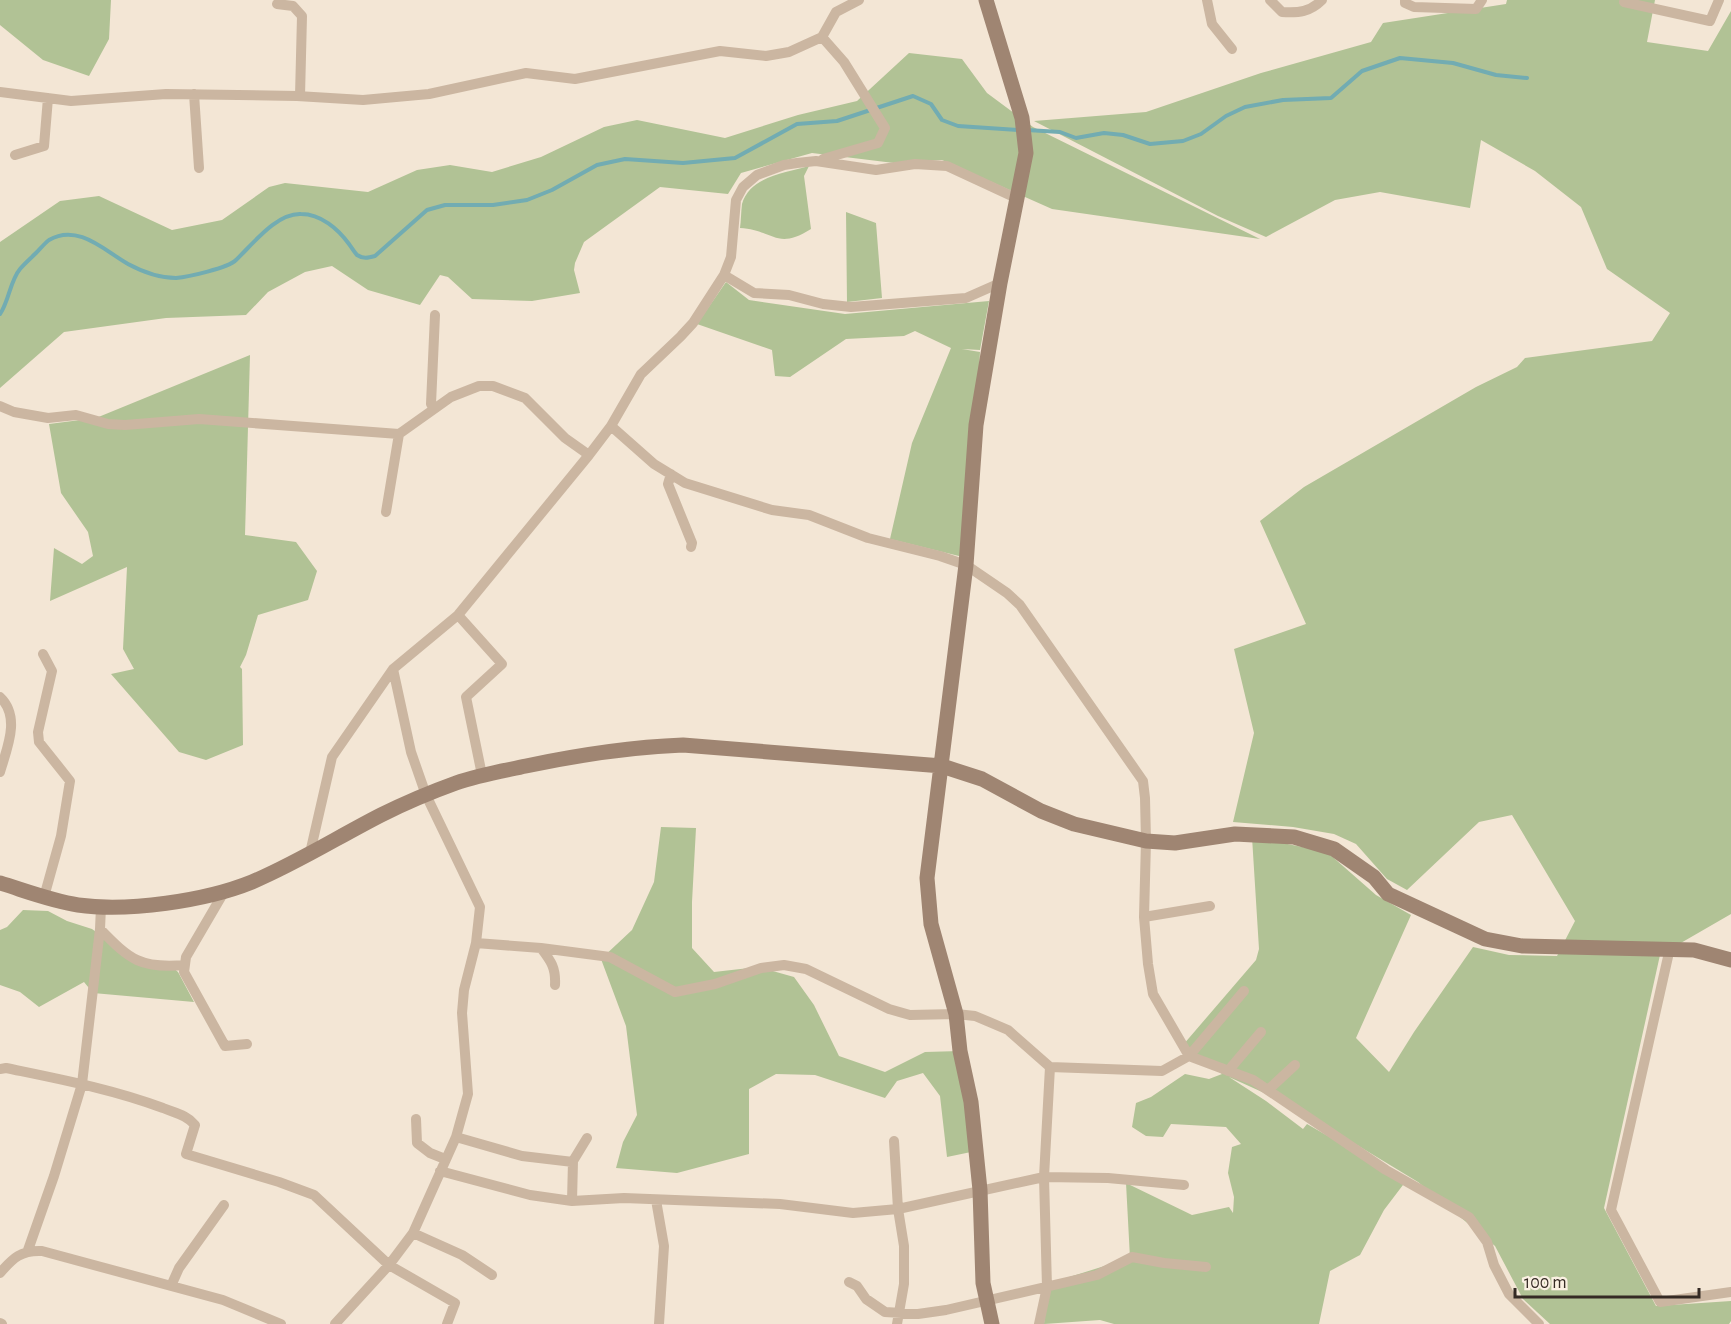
<svg xmlns="http://www.w3.org/2000/svg" width="1731" height="1324" viewBox="0 0 1731 1324" font-family="'Alegreya Sans',sans-serif">
  <style>
    .green { fill: #b1c295 }
    .lines { fill: none; stroke-linecap: round; stroke-linejoin: round }
    .stream { stroke: #72acb2; stroke-width: 4 }
    .street { stroke: #cbb6a1; stroke-width: 10 }
    .secondary { stroke: #9f8572; stroke-width: 15 }
  </style>
  <rect width="100%" height="100%" fill="#f3e6d5"/>
  <path class="green" d="M 0,0 L 111,0 L 109,39 L 89,76 L 43,60 L 0,25 Z
    M 1507,0 L 1655,0 L 1647,42 L 1708,51 L 1731,11 L 1731,914 L 1660,955 L 1604,1208 L 1656,1306 L 1731,1301 L 1731,1321 L 1729,1324 L 1550,1324 L 1523,1299 L 1495,1246 L 1418,1182 L 1291,1105 L 1229,1077 L 1266,1101 L 1303,1129 L 1307,1124 L 1406,1181 L 1384,1210 L 1360,1255 L 1330,1271 L 1319,1324 L 1114,1324 L 1100,1320 L 1044,1324 L 1047,1284 L 1130,1258 L 1126,1183 L 1192,1215 L 1229,1207 L 1233,1213 L 1234,1197 L 1228,1173 L 1232,1147 L 1241,1144 L 1226,1127 L 1171,1124 L 1163,1137 L 1146,1136 L 1132,1127 L 1136,1103 L 1151,1097 L 1185,1074 L 1209,1079 L 1222,1074 L 1183,1045 L 1256,960 L 1259,949 L 1252,837 L 1327,852 L 1376,895 L 1411,915 L 1356,1038 L 1389,1072 L 1414,1032 L 1473,947 L 1509,955 L 1557,956 L 1575,921 L 1512,815 L 1479,822 L 1407,890 L 1387,879 L 1356,844 L 1334,834 L 1293,827 L 1233,822 L 1254,733 L 1234,649 L 1306,624 L 1260,521 L 1304,487 L 1476,387 L 1517,367 L 1525,358 L 1652,341 L 1670,313 L 1607,269 L 1581,207 L 1535,171 L 1481,140 L 1470,208 L 1380,192 L 1335,200 L 1266,237 L 1218,216 L 1034,121 L 1146,112 L 1261,73 L 1371,42 L 1383,23 L 1506,4 Z
    M 909,53 L 962,59 L 987,93 L 1033,127 L 1260,239 L 1052,209 L 942,160 L 894,163 L 812,153 L 741,173 L 728,194 L 660,187 L 584,242 L 575,263 L 574,270 L 580,293 L 532,301 L 472,299 L 448,277 L 440,275 L 420,305 L 368,290 L 332,266 L 305,272 L 268,292 L 246,315 L 166,318 L 64,332 L 0,388 L 0,242 L 60,201 L 99,196 L 172,230 L 222,220 L 269,187 L 285,183 L 368,192 L 417,170 L 450,165 L 492,172 L 541,157 L 604,127 L 637,120 L 725,138 L 798,115 L 857,101 Z
    M 809,166 L 804,176 L 811,229 C 776,251 774,230 740,228 C 741,221 741,212 742,204 C 750,176 786,173 809,166 Z
    M 846,212 L 876,223 L 882,298 L 847,302 Z
    M 726,282 L 749,300 L 845,314 L 989,301 L 980,350 L 962,349 L 980,352 L 974,457 L 963,557 L 890,539 L 912,443 L 951,348 L 915,331 L 904,336 L 846,339 L 790,377 L 775,376 L 772,350 L 697,324 Z
    M 250,355 L 245,535 L 296,542 L 317,571 L 308,600 L 258,615 L 246,655 L 240,667 L 242,669 L 243,745 L 206,760 L 179,752 L 111,674 L 134,669 L 123,649 L 127,567 L 50,601 L 54,548 L 82,564 L 93,556 L 88,532 L 61,493 L 49,424 L 96,418 Z
    M 661,827 L 696,828 L 692,902 L 692,948 L 714,972 L 758,967 L 794,977 L 814,1005 L 839,1056 L 885,1072 L 925,1052 L 960,1051 L 971,1152 L 947,1157 L 940,1096 L 923,1073 L 897,1081 L 885,1098 L 815,1075 L 776,1074 L 749,1089 L 749,1154 L 677,1173 L 616,1168 L 623,1142 L 637,1115 L 626,1026 L 601,959 L 632,930 L 654,882 Z
    M 23,910 L 48,911 L 67,921 L 92,929 L 124,952 L 171,966 L 178,972 L 194,1002 L 93,993 L 84,982 L 39,1007 L 20,992 L 0,985 L 0,930 L 7,927 Z"/>
  <g class="lines">
    <path class="stream" d="M 1027,130 L 1060,132 L 1076,138 L 1104,133 L 1123,135 L 1150,144 L 1183,141 L 1201,134 L 1226,116 L 1245,107 L 1283,100 L 1331,98 L 1362,71 L 1400,58 L 1453,63 L 1496,75 L 1527,78
      M 0,314 C 9,301 10,281 20,269 C 25,263 31,258 36,253 C 40,249 45,243 49,240 C 78,223 105,251 128,264 C 141,271 160,278 176,278 C 188,277 228,268 236,260 C 253,244 276,213 301,214 C 321,214 338,229 349,244 C 352,248 354,252 357,255 C 363,259 368,258 375,256 L 427,210 L 445,205 L 493,205 L 527,200 L 552,190 L 597,165 L 625,159 L 683,163 L 735,158 L 797,124 L 837,121 L 913,96 L 931,104 L 942,120 L 958,126 L 1019,130"/>
    <path class="street" d="M 1207,0 L 1212,24 L 1232,49
      M 1270,0 L 1282,12 C 1299,13 1310,12 1322,0
      M 1405,0 L 1405,3 L 1414,7 L 1476,9 L 1482,0
      M 1625,0 L 1624,2 L 1710,21 L 1719,0
      M 277,4 L 293,6 L 302,16 L 300,96
      M 822,37 L 844,62 L 885,128 L 878,143 L 823,159
      M 0,92 L 71,101 L 166,94 L 297,96 L 363,100 L 429,94 L 526,73 L 575,79 L 720,51 L 766,56 L 789,52 L 822,37 L 836,12 L 859,0
      M 194,94 L 199,168
      M 15,155 L 44,146 L 48,98
      M 724,275 L 754,293 L 789,295 L 823,304 L 851,307 L 966,298 L 1000,283
      M 0,406 L 14,412 L 48,418 L 76,415 L 108,424 L 125,425 L 199,419 L 399,434 L 451,397 L 479,386 L 493,386 L 525,398 L 565,438 L 589,455
      M 434,409 L 431,404 L 435,315
      M 611,426 L 654,464 L 685,483 L 772,510 L 809,515 L 868,538 L 940,556 L 966,565 L 1007,593 L 1020,605 L 1143,781 L 1145,798 L 1146,841 L 1144,917 L 1148,964 L 1153,994 L 1189,1056 L 1253,1080 L 1386,1170 L 1469,1217 L 1487,1242 L 1494,1265 L 1509,1294 L 1539,1324
      M 671,474 L 668,484 L 692,543 L 691,547
      M 386,512 L 399,434
      M 458,615 L 502,664 L 466,697 L 482,775
      M 43,654 L 52,671 L 38,732 L 39,742 L 70,781 L 61,836 L 44,897
      M 0,697 C 21,717 7,748 0,772
      M 310,853 L 332,757 L 393,669 L 458,615 L 589,455 L 611,426 L 641,374 L 681,336 L 693,323 L 724,275 L 731,257 L 736,200 L 743,187 L 757,175 L 784,165 L 797,163 L 816,161 L 876,170 L 915,164 L 947,166 L 1016,198
      M 224,892 L 186,957 L 184,972 L 225,1046 L 247,1044
      M 1144,917 L 1210,906
      M 100,929 C 130,960 141,969 185,965
      M 476,943 L 541,948 L 610,957 L 675,992 L 715,984 L 761,968 L 784,965 L 806,969 L 889,1009 L 910,1015 L 956,1014 L 975,1016 L 1008,1030 L 1050,1067 L 1162,1071 L 1189,1056 L 1244,991
      M 541,948 C 551,961 556,968 555,985
      M 1670,948 L 1611,1210 L 1660,1302 L 1731,1292
      M 0,1069 L 6,1068 C 59,1079 112,1089 163,1108 C 175,1113 187,1115 195,1125 L 186,1154 L 279,1182 L 314,1195 L 389,1265 L 455,1303 L 447,1324
      M 1228,1071 L 1261,1032
      M 1268,1090 L 1295,1065
      M 416,1119 L 417,1143 L 430,1153 L 445,1159
      M 456,1137 L 522,1156 L 573,1162
      M 894,1141 L 898,1209 L 904,1246 L 904,1284 L 897,1324
      M 440,1171 L 530,1195 L 572,1201 L 624,1198 L 780,1204 L 853,1213 L 898,1209 L 1044,1177 L 1108,1178 L 1184,1185
      M 656,1200 L 664,1246 L 659,1324
      M 572,1201 L 573,1161 L 587,1138
      M 413,1233 L 462,1255 L 492,1275
      M 28,1250 L 54,1176 L 82,1084 L 100,929 L 101,907
      M 0,1273 C 13,1258 21,1250 42,1251 L 223,1300 L 281,1324
      M 849,1282 L 857,1286 L 866,1299 L 885,1312 L 918,1314 L 946,1310 L 1097,1275 L 1132,1257 L 1164,1263 L 1206,1267
      M 171,1286 L 179,1268 L 224,1205
      M 0,1323 L 2,1324
      M 335,1324 L 389,1265 L 413,1233 L 456,1137 L 468,1094 L 462,1013 L 464,990 L 476,943 L 480,907 L 426,795 L 411,752 L 393,669
      M 1039,1324 L 1047,1287 L 1044,1177 L 1050,1067"/>
    <path class="secondary" d="M 986,0 L 1022,118 L 1026,153 L 1000,283 L 976,425 L 966,565 L 927,878 L 931,924 L 956,1014 L 960,1051 L 971,1102 L 980,1190 L 983,1283 L 992,1324
      M 0,883 C 26,891 52,901 78,905 C 128,912 205,901 252,882 C 297,863 338,837 381,815 C 405,803 431,792 456,783 C 479,775 503,771 526,766 C 578,755 631,747 683,745 L 942,766 L 982,779 L 1041,811 L 1074,824 L 1146,841 L 1175,843 L 1235,834 L 1294,837 L 1334,849 L 1374,877 L 1388,894 L 1485,939 L 1522,946 L 1694,950 L 1731,960"/>
  </g>
  <path d="M1515 1288v9h184v-9" fill="none" stroke="#352a24" stroke-width="3"/>
  <text x="1524" y="1288" font-size="18" fill="#352a24" stroke="#faf0e2" stroke-width="4.5" paint-order="stroke">100 m</text>
</svg>
